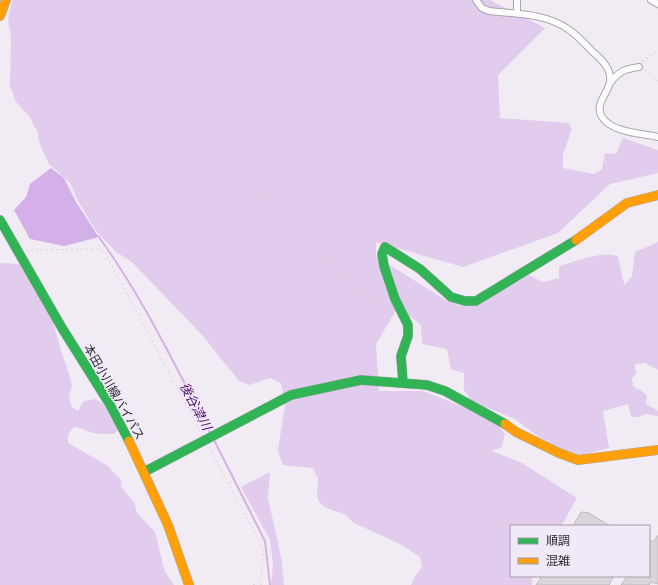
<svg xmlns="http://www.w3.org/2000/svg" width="658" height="585" viewBox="0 0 658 585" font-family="Georgia,'Noto Sans JP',serif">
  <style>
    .green { fill: #e1cced }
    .water { fill: #d3b0e7 }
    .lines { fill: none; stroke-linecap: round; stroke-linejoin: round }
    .stream { stroke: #d3b0e7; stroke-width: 2 }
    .building { fill: #d9d5db; stroke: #bdb9bf }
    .street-casing { stroke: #aaa6ac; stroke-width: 8 }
    .fast-casing { stroke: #aaa6ac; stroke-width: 10 }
    .slow-casing { stroke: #aaa6ac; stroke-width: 10 }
    .path { stroke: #d5d3d6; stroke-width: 1; stroke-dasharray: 2 3; stroke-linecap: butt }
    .street { stroke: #fdfcfd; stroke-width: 6 }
    .fast { stroke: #30b455; stroke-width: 9 }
    .slow { stroke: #ff9f0a; stroke-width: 9 }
    .labels { text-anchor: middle; stroke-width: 3; stroke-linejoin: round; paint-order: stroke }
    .street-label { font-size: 12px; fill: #2b282d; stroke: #f2e9f8 }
    .water-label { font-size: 13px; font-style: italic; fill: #52146d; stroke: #f2e9f8 }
  </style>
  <rect width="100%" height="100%" fill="#f1ecf4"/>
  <path class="green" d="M 12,0 L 490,0 L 545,28 L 498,75 L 500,118 L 568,123 L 572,129 L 563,154 L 563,168 L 594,174 L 602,169 L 605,153 L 616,154 L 623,138 L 658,150 L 658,173 L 610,184 L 558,233 L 463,267 L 376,242 L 376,256 L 447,301 L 462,306 L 482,304 L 493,295 L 529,275 L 543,282 L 559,278 L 559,266 C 577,261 599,251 618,256 C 621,266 621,276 625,285 L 632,276 L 635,252 L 658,242 L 658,370 L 645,363 L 635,364 L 636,373 L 632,379 L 633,386 L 642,391 L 647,396 L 646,404 L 658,411 L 658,416 L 646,414 L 638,417 L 631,417 L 628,404 L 603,411 L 609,448 L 582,455 L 564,450 L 539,437 L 515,419 L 471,401 L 464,390 L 464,373 L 451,369 L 447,349 L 422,344 L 421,325 L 398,307 L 376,344 L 379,391 L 423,391 L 461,406 L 496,424 L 505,433 L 502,447 L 492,451 L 522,463 L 577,498 L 561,526 L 511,526 L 511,576 L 532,576 L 532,585 L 411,585 L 415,576 L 422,567 L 420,557 L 402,545 L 354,523 L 344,514 L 326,508 L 319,502 L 317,496 L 318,479 L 313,468 L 283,465 L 278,451 L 285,404 L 281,383 L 270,378 L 249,385 L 239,381 L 202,335 L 133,263 L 116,252 L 96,231 L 78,201 L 70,183 L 49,164 L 40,145 L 37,131 L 29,116 L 16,102 L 10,86 L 11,38 L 8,19 Z
    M 0,263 L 19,264 L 32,271 L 51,315 L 63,357 L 69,373 L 72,386 L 69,397 L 71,406 L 78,411 L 84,401 L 96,399 L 103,404 L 118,430 L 114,434 C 106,434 97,434 90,432 C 84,430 80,427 74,427 L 68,435 L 68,443 L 108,466 L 122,481 L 121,487 L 134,502 L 137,513 L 155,532 L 165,572 L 174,585 L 0,585 Z
    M 270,472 L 268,498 L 281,557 L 284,585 L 271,585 L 273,563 L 270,540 L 241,487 Z"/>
  <path class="water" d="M 51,168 L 64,178 L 76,202 L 98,236 L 96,238 L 64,246 L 30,239 L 14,210 L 26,197 L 30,184 Z"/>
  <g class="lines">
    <path class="stream" d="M 98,236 C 143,297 176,368 211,434
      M 213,438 L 265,541 L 270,585"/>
  </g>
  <path class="building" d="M 581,512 L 589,513 L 610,526 L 573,526 Z
    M 658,535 L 658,584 L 651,582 L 649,585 L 621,585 L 627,576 L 649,576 L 649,540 L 653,542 Z
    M 542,576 L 614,576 L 609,585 L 536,585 Z"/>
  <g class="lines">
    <defs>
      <path id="street" d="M 476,0 L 482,8 L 489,11 C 515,14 545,13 568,29 C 577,35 585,44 593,52 C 601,59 612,69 610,82 C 608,93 594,105 602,117 C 612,133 642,133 658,137
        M 651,0 L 658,4
        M 517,14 L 517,0
        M 610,83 C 619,71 625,69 639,67"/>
      <path id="fast" d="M 0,220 L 62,328 L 109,403 L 129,441
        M 403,383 L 401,356 L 408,336 L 408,325 L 395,299 L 384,266 L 382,254 L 385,247 L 420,269 L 451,297 L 465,301 L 476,301 L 576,240
        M 144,472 L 291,395 L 361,380 L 427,385 L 445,391 L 505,424"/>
      <path id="slow" d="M 0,16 L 6,0
        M 576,240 L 627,203 L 658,195
        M 505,424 L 516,432 L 559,453 L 578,460 L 658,450
        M 129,441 L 168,525 L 189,585"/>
    </defs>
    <use href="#street" class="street-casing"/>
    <use href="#fast" class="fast-casing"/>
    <use href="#slow" class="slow-casing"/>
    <path class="path" d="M 642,61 L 658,51
      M 645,70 L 658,81
      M 239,164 L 314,247 L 367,296 L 394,315
      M 26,250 L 99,249 L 104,251 L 202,434
      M 209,447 L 260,542 L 263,551 L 261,585
      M 253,585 L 261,581"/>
    <use href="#street" class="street"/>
    <use href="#fast" class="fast"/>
    <use href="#slow" class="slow"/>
  </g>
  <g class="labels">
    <g class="street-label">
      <text transform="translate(114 392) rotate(60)" y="4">本田小川線バイパス</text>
    </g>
    <g class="water-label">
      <text transform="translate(196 406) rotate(62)" y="5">後谷津川</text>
    </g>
  </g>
  <rect x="510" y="525" width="140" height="52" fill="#f2e9f8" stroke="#a29ca7"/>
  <rect x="518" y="538" width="20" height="6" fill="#30b455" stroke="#a29ca7"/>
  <text x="546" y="545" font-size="12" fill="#2b282d">順調</text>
  <rect x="518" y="558" width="20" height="6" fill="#ff9f0a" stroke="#a29ca7"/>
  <text x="546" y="565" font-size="12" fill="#2b282d">混雑</text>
</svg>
